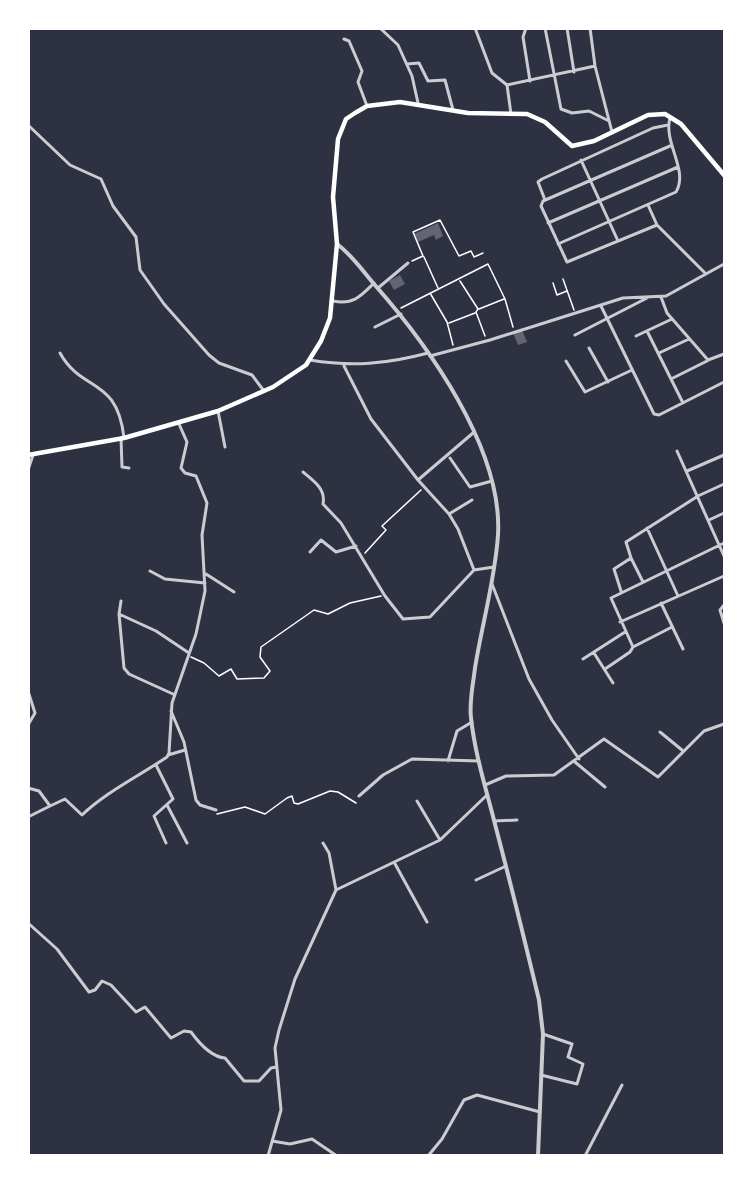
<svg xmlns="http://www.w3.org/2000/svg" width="753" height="1184" viewBox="0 0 753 1184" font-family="Raleway,sans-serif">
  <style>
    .building { fill: #626471 }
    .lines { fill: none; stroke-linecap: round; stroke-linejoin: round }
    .path { stroke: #fff; stroke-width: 1.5 }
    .minor { stroke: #caccd0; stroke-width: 3 }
    .tertiary { stroke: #caccd0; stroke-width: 4 }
    .primary { stroke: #fff; stroke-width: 4.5 }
  </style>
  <rect width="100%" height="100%" fill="#2d3142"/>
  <path class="building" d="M 438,223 L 443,236 L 436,240 L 434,235 L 418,242 L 414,234 Z
    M 400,275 L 405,284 L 394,290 L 389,281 Z
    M 522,330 L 527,342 L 518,345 L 513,333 Z"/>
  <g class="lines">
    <path class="path" d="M 424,257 L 438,288
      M 412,261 L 423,256 L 413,232 L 440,220 L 459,256 L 471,251 L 474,257 L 483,253
      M 563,279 L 574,310
      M 460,281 L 478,309 L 476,312 L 485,336
      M 553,283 L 557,295 L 567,291
      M 430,293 L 447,322 L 453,345
      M 401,308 L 488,264 L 505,299 L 513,327
      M 479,309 L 504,299
      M 449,323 L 475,313
      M 365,553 L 386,530 L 382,526 L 421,490
      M 191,657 L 204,663 L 219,676 L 231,669 L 237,679 L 264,678 L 270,671 L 260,657 L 261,647 L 314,610 L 328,614 L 350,603 L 381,596
      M 217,814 L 245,807 L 265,814 L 287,798 L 292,796 L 294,803 L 298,804 L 330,791 L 338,792 L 356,803"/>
    <path class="minor" d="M 380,28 L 398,45 L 412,76 L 418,103
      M 475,28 L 492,73 L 507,85 L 511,114
      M 526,28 L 523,37 L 530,81
      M 545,28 L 561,109 L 572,113 L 589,111 L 609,121
      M 567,28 L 574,72
      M 590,28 L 595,66 L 612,132
      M 344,39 L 349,41 L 362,71 L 358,82 L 367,106
      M 407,64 L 419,63 L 428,81 L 445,80 L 453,110
      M 507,85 L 595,66
      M 28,125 L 70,165 L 101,179 L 113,206 L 136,237 L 140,270 L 164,304 L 209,355 L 219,363 L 252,375 L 264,391
      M 670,146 L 543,201 L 541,206 L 567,262 L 657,225 L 706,274
      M 581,160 L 618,241
      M 545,200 L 538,182 L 542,179 L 653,128 L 668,125
      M 648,205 L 657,225
      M 548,223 L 678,167
      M 558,244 L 676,192 C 689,170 663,143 670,118
      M 378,288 L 408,263
      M 661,297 L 667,313 L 708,360 L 724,354
      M 333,301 C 353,305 360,297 374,283
      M 601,306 L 654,414 L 659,415 L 724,382
      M 375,327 L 401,314
      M 647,331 L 683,403
      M 575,335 L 647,298
      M 636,336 L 672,319
      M 589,348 L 608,382
      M 60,353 C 82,393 117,376 124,438
      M 659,353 L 689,339
      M 430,356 L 490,340 L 623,298 L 666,296 L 724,264
      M 310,360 C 352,367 387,364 428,353
      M 566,361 L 585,392 L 632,370
      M 344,366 L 371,419 L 418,480 L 449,514 L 458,529 L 474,570
      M 671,379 L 707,361
      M 218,411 L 225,447
      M 121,438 L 122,467 L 129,468
      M 677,451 L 724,556
      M 450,458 L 470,487 L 492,481
      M 28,470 L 33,455
      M 687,471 L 724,455
      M 303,472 C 314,481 326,489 323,504 L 341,523 L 385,596 L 403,619 L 430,617 L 474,570 L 494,567
      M 418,480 L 473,433
      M 449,514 L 472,500
      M 709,520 L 724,513
      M 647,528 L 678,596
      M 310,552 L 321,540 L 336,552 L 356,546
      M 631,558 L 643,582
      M 150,571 L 165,579 L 205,583
      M 206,574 L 234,592
      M 492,584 L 529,679 L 552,720 L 579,759
      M 621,591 L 614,569 L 631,558 L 626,542 L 698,496 L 724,484
      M 121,601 L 119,614 L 124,668 L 129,674 L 173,694
      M 661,603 L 683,649
      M 724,605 L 720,610 L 724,623
      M 119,614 L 156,631 L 189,653
      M 620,622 L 724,576
      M 672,627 L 633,647 L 611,598 L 724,543
      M 594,653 L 613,683
      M 583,659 L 625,632
      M 605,669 L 630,652 L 633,647
      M 28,691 L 35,713 L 28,725
      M 171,711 L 184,742 L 196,800 L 200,805 L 216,810
      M 660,732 L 682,750
      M 168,755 L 185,750
      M 448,761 L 457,731 L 472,722
      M 575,762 L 605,787
      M 156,765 L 173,799 L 154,816 L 166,843
      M 485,785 L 506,776 L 554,775 L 604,739 L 658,777 L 704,731 L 724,724
      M 28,788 L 39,791 L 50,806 L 65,799 L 82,815 C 106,792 139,776 167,757 L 169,753 L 172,703 L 196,634 L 205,591 L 202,535 L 207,503 L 196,476 L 185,473 L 181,468 L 187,442 L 179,424
      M 359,796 L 383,775 L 412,759 L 479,761
      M 417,801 L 440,840
      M 167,805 L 187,843
      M 28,817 L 50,806
      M 494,821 L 517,820
      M 323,843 L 329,853 L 336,890
      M 394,862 L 427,922
      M 476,880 L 506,866
      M 28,923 L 57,949 L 89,992 L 95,990 L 102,981 L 111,985 L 136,1012 L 145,1007 L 171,1038 L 184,1031 L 191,1032 C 199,1043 211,1057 225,1058 L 244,1081 L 259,1081 L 271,1068 L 276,1067
      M 541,1075 L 577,1084 L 583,1064 L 568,1057 L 572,1044 L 543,1034
      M 272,1141 L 290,1144 L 312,1139 L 337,1156
      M 268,1156 L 281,1110 L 275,1048 L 279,1030 L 295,979 L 336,890 L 440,840 L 487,795
      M 428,1156 L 442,1139 L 464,1100 L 477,1095 L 540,1112
      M 585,1156 L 622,1085"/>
    <path class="tertiary" d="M 337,244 C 352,255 362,270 374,284 C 428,345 503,449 498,535 C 495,580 482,624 475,668 C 473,685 469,702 471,718 C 475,755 487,792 496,828 C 511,885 525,942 539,1000 L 543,1034 L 538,1156"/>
    <path class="primary" d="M 28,455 L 124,438 L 218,411 L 273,387 L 306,365 L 321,341 L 330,318 L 337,244 L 333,197 L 338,139 L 346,119 L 355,113 L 367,106 L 400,102 L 468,113 L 527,114 L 545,122 L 572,146 L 594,141 L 648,115 L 665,114 L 681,124 L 724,175"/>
  </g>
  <rect width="753" height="1184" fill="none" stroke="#ffffff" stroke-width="60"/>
</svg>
